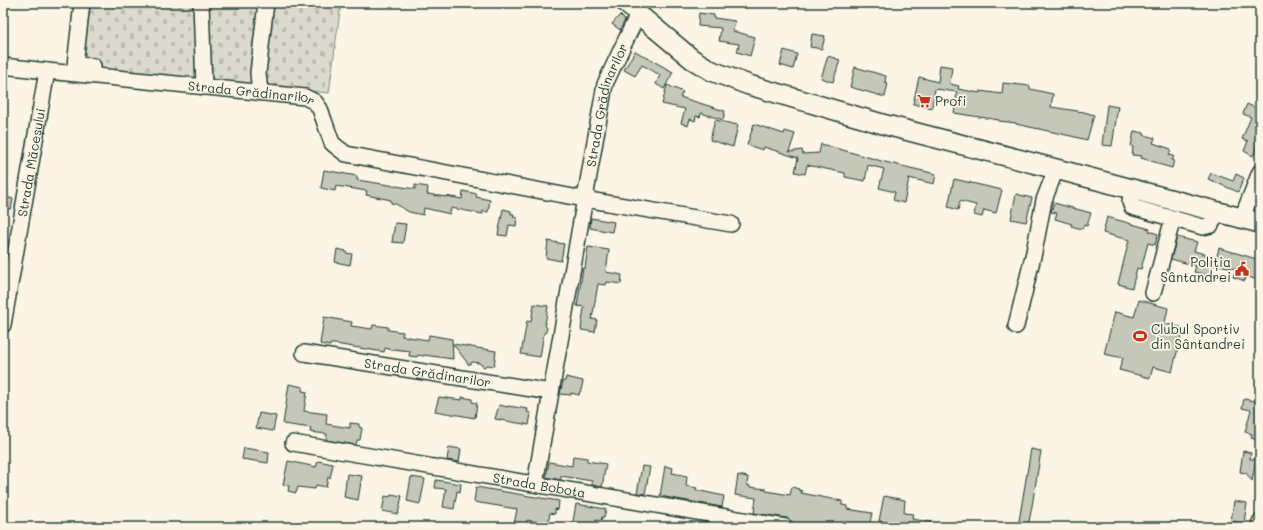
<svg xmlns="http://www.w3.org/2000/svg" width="1263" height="530" viewBox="0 0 1263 530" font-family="Mali,sans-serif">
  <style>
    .cemetery { fill: url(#cemetery-stones); stroke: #7e8c80 }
    .building { fill: #c5c7b9; stroke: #1f3d34 }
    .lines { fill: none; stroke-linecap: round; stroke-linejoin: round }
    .minor-casing { stroke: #1f3d34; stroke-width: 18 }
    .major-casing { stroke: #1f3d34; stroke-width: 22 }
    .minor { stroke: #fcf5e5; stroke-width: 15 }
    .major { stroke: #fcf5e5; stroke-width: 19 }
    .labels { text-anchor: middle; stroke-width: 3.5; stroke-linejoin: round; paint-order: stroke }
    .street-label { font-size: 13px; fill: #1f3d34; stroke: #fcf5e5 }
    .poi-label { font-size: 13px; fill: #1f3d34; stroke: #fcf5e5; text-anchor: start }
  </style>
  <defs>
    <pattern id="cemetery-stones" width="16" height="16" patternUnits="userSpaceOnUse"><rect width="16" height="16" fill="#dcdacc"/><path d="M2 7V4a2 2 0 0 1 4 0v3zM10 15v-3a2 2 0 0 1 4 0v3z" fill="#bcbcb0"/></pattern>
  </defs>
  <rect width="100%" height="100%" fill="#fcf5e5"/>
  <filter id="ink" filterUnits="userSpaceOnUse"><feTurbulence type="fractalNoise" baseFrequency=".025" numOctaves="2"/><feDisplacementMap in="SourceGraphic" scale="8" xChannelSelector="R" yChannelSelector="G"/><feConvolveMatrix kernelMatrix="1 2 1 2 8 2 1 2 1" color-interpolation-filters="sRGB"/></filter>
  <g filter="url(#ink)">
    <path class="cemetery" d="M 78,3 L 341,3 L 329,93 L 70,68 Z"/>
    <path class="building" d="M 699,13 L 714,15 L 714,18 L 735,21 L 733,31 L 755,37 L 750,56 L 737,52 L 739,44 L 719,41 L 721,28 L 698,26 Z
      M 620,15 L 625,20 L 620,30 L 612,24 Z
      M 812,34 L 825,36 L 822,49 L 810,47 Z
      M 784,50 L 797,54 L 793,69 L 780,65 Z
      M 635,51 L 673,72 L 664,89 L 656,84 L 660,75 L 642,65 L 635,76 L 624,70 Z
      M 828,56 L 840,60 L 833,82 L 821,78 Z
      M 940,65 L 952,67 L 950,84 L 959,86 L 958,89 L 980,93 L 980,91 L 1002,94 L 1003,83 L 1030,86 L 1030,89 L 1053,94 L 1051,107 L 1084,112 L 1094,115 L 1087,140 L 1071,136 L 1016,124 L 1016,123 L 999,121 L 999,120 L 954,113 L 957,92 L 935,89 L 932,108 L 913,104 L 919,77 L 938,82 Z
      M 855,67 L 886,76 L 885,82 L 888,83 L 885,97 L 850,87 Z
      M 667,85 L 683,92 L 680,97 L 725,111 L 723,120 L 701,113 L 700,117 L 696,116 L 695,121 L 690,119 L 688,126 L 681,123 L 685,109 L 662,104 Z
      M 1247,104 L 1260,110 L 1260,139 L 1253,156 L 1244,151 L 1248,141 L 1242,139 L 1251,117 L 1243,114 Z
      M 1107,105 L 1118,107 L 1112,146 L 1102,145 Z
      M 715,120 L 738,125 L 733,147 L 710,140 Z
      M 754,124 L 784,134 L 785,131 L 795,134 L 789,152 L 802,150 L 803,154 L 819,153 L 821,144 L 839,149 L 885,162 L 936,174 L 934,184 L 909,178 L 904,203 L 893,200 L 895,192 L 879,188 L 884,169 L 868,165 L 865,181 L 845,177 L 845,173 L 807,165 L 805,174 L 795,172 L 798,158 L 764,147 L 763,150 L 747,145 Z
      M 1134,131 L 1144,133 L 1144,135 L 1155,138 L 1153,143 L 1171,149 L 1169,155 L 1174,156 L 1172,160 L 1174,160 L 1172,168 L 1158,164 L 1158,163 L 1141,158 L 1142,156 L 1132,155 L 1133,147 L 1131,146 Z
      M 324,170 L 357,176 L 357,180 L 415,189 L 415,185 L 428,187 L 427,194 L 446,197 L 446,196 L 462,199 L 463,191 L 477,194 L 476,197 L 490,200 L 488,212 L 483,211 L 483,214 L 451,208 L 450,214 L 424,208 L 423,215 L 409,212 L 396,204 L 391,203 L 391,200 L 366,195 L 367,191 L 336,186 L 335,191 L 321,188 Z
      M 1211,173 L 1233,181 L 1236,174 L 1244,178 L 1238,192 L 1208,179 Z
      M 954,179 L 1002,190 L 996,213 L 984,210 L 982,217 L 974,215 L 976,205 L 960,201 L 958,210 L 948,207 Z
      M 1016,194 L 1032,198 L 1026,222 L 1011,219 Z
      M 3,196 L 13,199 L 11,209 L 3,207 Z
      M 1054,203 L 1091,213 L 1087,226 L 1084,225 L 1082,229 L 1071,226 L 1072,224 L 1055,219 L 1057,213 L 1051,212 Z
      M 503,209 L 511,211 L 511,214 L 514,214 L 513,217 L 517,218 L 516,226 L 509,225 L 507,236 L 498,235 Z
      M 1107,217 L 1150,229 L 1149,231 L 1158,234 L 1155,245 L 1148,243 L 1141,269 L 1137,268 L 1132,288 L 1118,284 L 1129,240 L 1103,233 Z
      M 591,218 L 614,222 L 612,232 L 590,228 Z
      M 395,223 L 406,224 L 403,243 L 392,242 Z
      M 1177,237 L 1197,242 L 1194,251 L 1215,257 L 1211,276 L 1194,272 L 1196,266 L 1171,259 Z
      M 548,241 L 564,244 L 561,261 L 546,258 Z
      M 588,247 L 609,250 L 606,272 L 622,275 L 621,284 L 607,282 L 606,285 L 598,284 L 592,319 L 597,320 L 595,332 L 581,330 L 584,307 L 577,306 L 583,268 L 585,268 Z
      M 1219,248 L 1260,260 L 1260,281 L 1246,276 L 1245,281 L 1233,277 L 1236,269 L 1215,264 Z
      M 337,249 L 346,251 L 346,253 L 352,254 L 350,265 L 335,262 Z
      M 1139,300 L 1168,308 L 1165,323 L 1183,328 L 1172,372 L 1153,367 L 1150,378 L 1119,370 L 1123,358 L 1104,354 L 1115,312 L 1134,317 Z
      M 534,304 L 548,306 L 545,325 L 547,328 L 546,332 L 544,333 L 540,357 L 521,354 L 527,321 L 531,322 Z
      M 324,317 L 352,322 L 351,326 L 372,329 L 373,325 L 388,327 L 388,330 L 403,332 L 402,336 L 428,340 L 429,335 L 452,339 L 453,359 L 424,355 L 424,356 L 418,355 L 417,357 L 409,356 L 410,351 L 394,349 L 392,350 L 385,348 L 384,352 L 335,344 L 330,344 L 330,346 L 320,344 Z
      M 453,344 L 496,351 L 494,366 L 487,365 L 484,367 L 479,363 L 472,362 L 469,365 Z
      M 566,377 L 583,381 L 581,391 L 580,391 L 579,395 L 571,393 L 571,395 L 560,394 L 563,381 L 565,381 Z
      M 289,384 L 303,387 L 302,391 L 307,392 L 304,411 L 327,414 L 326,424 L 350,428 L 350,423 L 359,424 L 359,427 L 362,428 L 360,440 L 357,440 L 356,445 L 326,440 L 327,434 L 310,432 L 311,428 L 283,424 Z
      M 439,397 L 462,400 L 462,397 L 472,399 L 472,402 L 477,403 L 475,418 L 435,411 Z
      M 1244,399 L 1260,402 L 1260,441 L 1251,438 L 1252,434 L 1245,432 L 1251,410 L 1242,408 Z
      M 499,405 L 508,407 L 508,406 L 528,409 L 527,412 L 531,413 L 529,425 L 495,419 Z
      M 259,413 L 276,416 L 273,431 L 256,428 Z
      M 449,447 L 461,449 L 459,462 L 447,460 Z
      M 244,448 L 269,452 L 268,463 L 242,459 Z
      M 1031,449 L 1041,451 L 1032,506 L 1028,527 L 1018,527 Z
      M 1243,451 L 1251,453 L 1250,459 L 1256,459 L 1252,481 L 1246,473 L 1240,472 Z
      M 573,456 L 587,458 L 587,461 L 606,464 L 602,487 L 592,485 L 592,481 L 561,476 L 561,480 L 546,477 L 549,462 L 572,466 Z
      M 288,461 L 316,467 L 318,461 L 333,464 L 330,478 L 328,477 L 326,487 L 316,485 L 315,489 L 298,487 L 296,493 L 288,491 L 289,486 L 283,485 Z
      M 642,466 L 650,467 L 645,494 L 637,493 Z
      M 665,466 L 673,468 L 672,473 L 687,476 L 686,486 L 697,488 L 696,490 L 724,496 L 722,507 L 660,496 Z
      M 347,474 L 362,476 L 358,500 L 344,497 Z
      M 738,475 L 748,477 L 747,485 L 749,485 L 749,487 L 766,489 L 766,491 L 790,495 L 792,487 L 799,489 L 799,490 L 802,491 L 801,493 L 842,501 L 842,505 L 847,506 L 847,509 L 872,513 L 869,527 L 821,527 L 792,522 L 787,518 L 754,513 L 756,498 L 735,495 Z
      M 411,477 L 425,479 L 420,504 L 407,501 Z
      M 436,480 L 461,484 L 460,492 L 457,491 L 454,509 L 443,507 L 446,489 L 435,488 Z
      M 476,487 L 559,501 L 558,510 L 555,509 L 555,514 L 550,513 L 548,524 L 527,520 L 526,526 L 514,524 L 517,509 L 474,502 Z
      M 391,494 L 402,496 L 398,514 L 382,511 L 385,496 L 390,497 Z
      M 884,496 L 905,500 L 904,513 L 913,514 L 912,519 L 931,522 L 930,527 L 902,527 L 903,525 L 879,521 Z
      M 1234,501 L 1247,503 L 1244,523 L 1231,521 Z
      M 576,504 L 606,509 L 604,517 L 602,517 L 601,521 L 596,520 L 595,527 L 572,527 Z"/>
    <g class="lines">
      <defs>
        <g id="minor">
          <path d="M 82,3 L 75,65 L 93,66"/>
          <path d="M 201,3 L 204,87"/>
          <path id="s1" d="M 3,66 L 47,71 L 305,97 L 315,102 L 320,109 L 332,143 L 338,148 L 346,154 L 584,199 L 731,224"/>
          <path d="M 260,92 L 258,73 L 266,3"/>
          <path d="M 1132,189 L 1130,202 L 1132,207 L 1203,227 L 1211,225 L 1217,211"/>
          <path d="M 1242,218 L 1260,172"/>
          <path d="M 1153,293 L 1173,218"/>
          <path id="s2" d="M 3,325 L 47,71"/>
          <path d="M 1016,326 L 1034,252 L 1044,200 L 1056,169"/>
          <path id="s3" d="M 304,353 L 551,392"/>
          <path id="s4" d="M 293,443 L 785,527"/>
          <path id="s5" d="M 535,484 L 605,84 L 638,14"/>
          <path d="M 1259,527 L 1260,522"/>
        </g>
        <path id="major" d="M 626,3 L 638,14 L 692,59 L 712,71 L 749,85 L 886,125 L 1056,169 L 1260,223"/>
      </defs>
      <use href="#minor" class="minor-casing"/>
      <use href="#major" class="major-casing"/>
      <use href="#minor" class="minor"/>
      <use href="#major" class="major"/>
    </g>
  </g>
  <defs>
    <symbol id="supermarket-bare" viewBox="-9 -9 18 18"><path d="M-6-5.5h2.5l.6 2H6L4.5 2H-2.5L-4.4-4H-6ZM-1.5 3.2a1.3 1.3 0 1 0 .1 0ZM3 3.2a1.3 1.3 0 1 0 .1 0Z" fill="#c8321e" stroke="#fcf5e5" stroke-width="2.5" paint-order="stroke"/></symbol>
    <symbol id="civic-bare" viewBox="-9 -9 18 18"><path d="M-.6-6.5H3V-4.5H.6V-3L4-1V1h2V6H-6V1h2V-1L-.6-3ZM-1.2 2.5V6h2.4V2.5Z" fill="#c8321e" stroke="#fcf5e5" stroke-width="2.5" paint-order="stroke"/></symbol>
    <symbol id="stadium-bare" viewBox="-9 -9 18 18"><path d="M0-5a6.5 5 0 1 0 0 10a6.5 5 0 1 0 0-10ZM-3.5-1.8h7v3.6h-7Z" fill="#c8321e" stroke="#fcf5e5" stroke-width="2.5" paint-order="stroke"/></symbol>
  </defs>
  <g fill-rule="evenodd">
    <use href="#supermarket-bare" x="914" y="91" width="20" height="20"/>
    <use href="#civic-bare" x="1232" y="259" width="20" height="20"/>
    <use href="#stadium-bare" x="1130" y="326" width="20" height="20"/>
  </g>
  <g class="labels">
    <g class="street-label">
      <text dy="5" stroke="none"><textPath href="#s1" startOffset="250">Strada Grădinarilor</textPath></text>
      <text dy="5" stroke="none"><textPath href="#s5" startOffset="386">Strada Grădinarilor</textPath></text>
      <text dy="5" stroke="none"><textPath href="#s2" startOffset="165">Strada Măceșului</textPath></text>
      <text dy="5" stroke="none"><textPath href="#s3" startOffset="125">Strada Grădinarilor</textPath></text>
      <text dy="5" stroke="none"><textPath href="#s4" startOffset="250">Strada Bobota</textPath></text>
    </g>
    <g class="poi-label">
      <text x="935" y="106">Profi</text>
      <text x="1231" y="267" text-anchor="end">Poliția<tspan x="1231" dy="15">Sântandrei</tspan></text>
      <text x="1151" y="334">Clubul Sportiv<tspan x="1151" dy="15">din Sântandrei</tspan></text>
    </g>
  </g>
  <rect width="1263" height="530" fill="none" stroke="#fcf5e5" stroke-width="16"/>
  <rect x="8" y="8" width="1247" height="514" fill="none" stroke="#1f3d34" stroke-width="1.5" filter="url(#ink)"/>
</svg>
